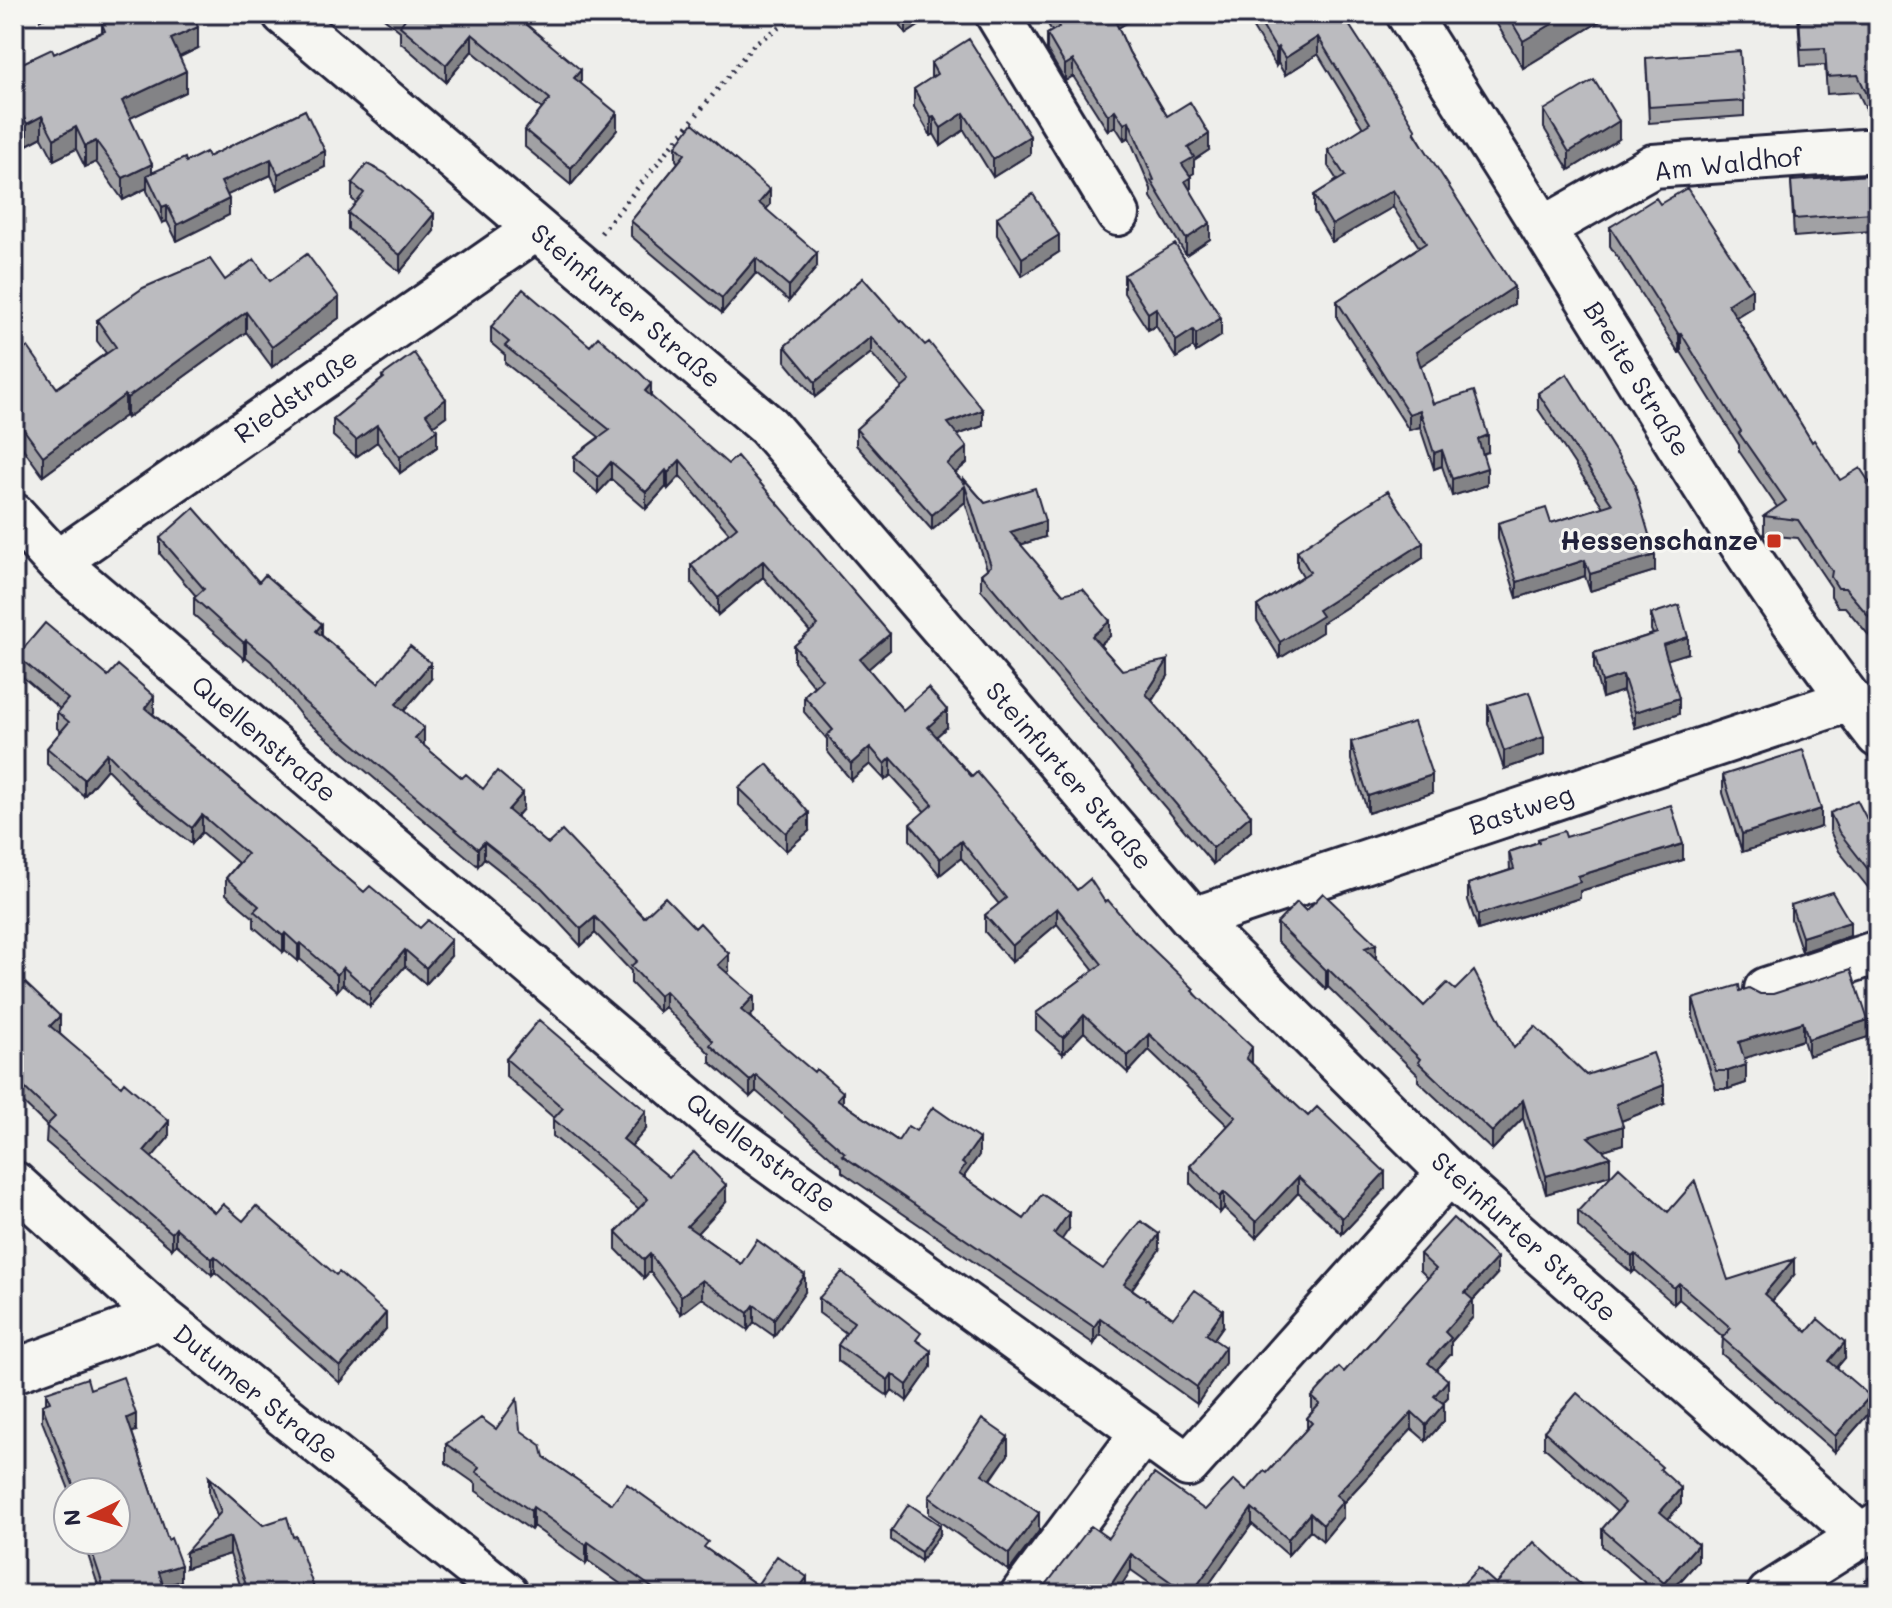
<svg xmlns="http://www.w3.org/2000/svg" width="1892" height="1608" viewBox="0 0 1892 1608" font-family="Mali,sans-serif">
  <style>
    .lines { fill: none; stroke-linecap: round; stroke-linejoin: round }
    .minor-casing { stroke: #22223b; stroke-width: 48 }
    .path { stroke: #22223b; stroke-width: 5; stroke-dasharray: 2 6; stroke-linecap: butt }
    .minor { stroke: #f6f6f2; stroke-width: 42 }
    .wall { fill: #a1a1a4; stroke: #22223b; stroke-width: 2 }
    .shaded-wall { fill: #838386; stroke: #22223b; stroke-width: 2 }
    .building { fill: #bbbbbf; stroke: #22223b; stroke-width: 2 }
    .poi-dot { fill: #c8321e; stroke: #f6f6f2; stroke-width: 3 }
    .labels { text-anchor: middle; stroke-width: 6; stroke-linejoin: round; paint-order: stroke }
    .street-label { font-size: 26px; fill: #22223b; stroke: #f6f6f2 }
    .poi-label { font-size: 26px; font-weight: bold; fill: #22223b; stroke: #f6f6f2; text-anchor: end }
  </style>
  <rect width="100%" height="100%" fill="#eeeeeb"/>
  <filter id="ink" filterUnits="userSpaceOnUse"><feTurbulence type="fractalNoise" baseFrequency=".0125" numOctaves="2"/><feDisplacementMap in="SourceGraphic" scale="16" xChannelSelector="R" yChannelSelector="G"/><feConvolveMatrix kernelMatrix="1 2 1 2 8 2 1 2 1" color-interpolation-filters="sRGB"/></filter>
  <g filter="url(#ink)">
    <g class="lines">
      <defs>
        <path id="minor" d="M 284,14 L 768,426 L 1193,919 L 1449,1173 L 1860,1535
          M 997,14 L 1118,214
          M 1408,14 C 1477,123 1547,233 1615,343 C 1698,478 1779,611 1878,736
          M 1544,228 L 1653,166 L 1878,150
          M 14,515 L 57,562 L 725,1130 L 1188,1465 L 1449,1173
          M 57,562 L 536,229
          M 1193,919 L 1850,700
          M 1766,989 L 1878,952
          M 14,1183 L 161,1317 L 507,1594
          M 14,1371 L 161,1317
          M 1022,1594 L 1143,1432
          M 1769,1594 L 1878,1525"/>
      </defs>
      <use href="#minor" class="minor-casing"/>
      <path class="path" d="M 601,233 L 755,43 L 801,14"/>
      <use href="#minor" class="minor"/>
    </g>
    <path class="wall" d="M 379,14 L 514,14 L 581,84 L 617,130 L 571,185 L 525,147 L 525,130 L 542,109 L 472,51 L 446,82 L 400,42 L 400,31 Z
      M 893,14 L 937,14 L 906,34 Z
      M 1044,14 L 1138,14 L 1138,16 L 1118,28 L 1129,52 L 1167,116 L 1209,150 L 1194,160 L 1194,173 L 1189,175 L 1191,191 L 1210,239 L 1186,255 L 1151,197 L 1151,189 L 1129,137 L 1124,140 L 1115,126 L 1108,131 L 1073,76 L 1065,81 L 1047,50 L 1047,34 L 1052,31 L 1044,18 Z
      M 1251,14 L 1342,14 L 1416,134 L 1514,304 L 1420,366 L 1433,404 L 1488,452 L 1482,454 L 1487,485 L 1452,496 L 1442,466 L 1434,469 L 1420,427 L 1409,430 L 1337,318 L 1337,301 L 1419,247 L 1393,207 L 1332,242 L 1314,212 L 1314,195 L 1337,180 L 1328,166 L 1328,150 L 1363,128 L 1318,54 L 1285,75 L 1278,63 L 1276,66 L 1251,25 Z
      M 1491,14 L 1612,14 L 1523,68 Z
      M 1751,14 L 1793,14 L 1752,17 Z
      M 1798,14 L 1869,14 L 1869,21 L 1878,21 L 1878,127 L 1874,126 L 1858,92 L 1827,94 L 1825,65 L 1801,66 Z
      M 102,24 L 198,48 L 180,57 L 186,92 L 130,118 L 152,173 L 186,162 L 208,157 L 305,110 L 325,167 L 278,190 L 271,175 L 227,195 L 229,215 L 177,241 L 167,221 L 162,223 L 147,191 L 147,188 L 123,200 L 96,162 L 85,167 L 76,149 L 54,160 L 42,137 L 27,145 L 14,120 L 14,67 L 54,54 L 102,32 Z
      M 1646,58 L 1744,101 L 1744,116 L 1649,123 Z
      M 931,63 L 1030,154 L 993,177 L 964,130 L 941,146 L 934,134 L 931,136 L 914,107 L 914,89 L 931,78 Z
      M 1544,110 L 1619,139 L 1569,170 L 1544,128 Z
      M 676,146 L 770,205 L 766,209 L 817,267 L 789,301 L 756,273 L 722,313 L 631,236 L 631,221 L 678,163 L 676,160 Z
      M 1791,181 L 1872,213 L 1872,231 L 1794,237 Z
      M 352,183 L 434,231 L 400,272 L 348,229 L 348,213 L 356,203 L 352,199 Z
      M 1660,204 L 1752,307 L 1736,317 L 1812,442 L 1840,480 L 1878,495 L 1878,646 L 1845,607 L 1838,607 L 1831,596 L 1831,587 L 1798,538 L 1764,535 L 1764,516 L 1777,507 L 1739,451 L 1739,445 L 1681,352 L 1679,353 L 1610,246 L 1610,227 Z
      M 997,217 L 1059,252 L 1022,276 L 997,235 Z
      M 1124,275 L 1221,336 L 1196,352 L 1193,347 L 1176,358 L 1156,326 L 1148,330 L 1124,293 Z
      M 863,278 L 983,426 L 957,435 L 967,463 L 955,473 L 963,483 L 963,478 L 985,503 L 1045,537 L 1020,545 L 1063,594 L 1110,636 L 1100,645 L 1122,670 L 1168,676 L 1152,701 L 1251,831 L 1213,864 L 981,590 L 981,574 L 987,569 L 965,502 L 932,530 L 856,445 L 856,429 L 902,388 L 871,353 L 815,397 L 785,361 L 785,346 Z
      M 225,280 L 270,281 L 339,318 L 272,367 L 246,332 L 127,418 L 125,416 L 43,476 L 14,436 L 14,356 L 57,388 L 106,353 L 97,341 L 97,320 Z
      M 491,327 L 651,397 L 890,650 L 868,669 L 903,710 L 947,727 L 936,737 L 1077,890 L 1105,902 L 1194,992 L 1252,1064 L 1385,1189 L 1342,1234 L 1298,1193 L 1256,1238 L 1224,1208 L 1220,1213 L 1190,1183 L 1190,1166 L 1228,1126 L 1149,1050 L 1128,1073 L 1084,1032 L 1063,1054 L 1036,1030 L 1036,1013 L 1094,970 L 1057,924 L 1012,962 L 985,932 L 985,915 L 999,904 L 961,858 L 940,875 L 910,840 L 910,824 L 925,812 L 891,775 L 885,780 L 870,764 L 851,780 L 827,751 L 827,739 L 804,712 L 804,696 L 814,686 L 794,662 L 794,646 L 810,632 L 763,577 L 718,615 L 691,582 L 691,565 L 729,533 L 680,476 L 668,489 L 666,487 L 646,509 L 611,479 L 598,493 L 574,472 L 574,456 L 599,437 L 505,363 L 505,355 L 491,343 Z
      M 1567,374 L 1655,571 L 1590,591 L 1585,576 L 1517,598 L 1498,539 L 1498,523 L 1551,523 L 1603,507 L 1538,409 L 1538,393 Z
      M 382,376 L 446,416 L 433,425 L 437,447 L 400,473 L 377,442 L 356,457 L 333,436 L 333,419 L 382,379 Z
      M 160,538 L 259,582 L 378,683 L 431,679 L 404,711 L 424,744 L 423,745 L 462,778 L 523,809 L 516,817 L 548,844 L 644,917 L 729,971 L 727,973 L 754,1012 L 750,1017 L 843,1103 L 898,1141 L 916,1131 L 979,1155 L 965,1175 L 965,1178 L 1024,1219 L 1069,1229 L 1061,1240 L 1103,1269 L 1159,1250 L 1132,1289 L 1173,1318 L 1223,1326 L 1214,1339 L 1225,1363 L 1197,1404 L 1100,1334 L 1094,1344 L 842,1172 L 842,1167 L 756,1091 L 750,1097 L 710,1062 L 710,1054 L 665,1007 L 659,1012 L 631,983 L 631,971 L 595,933 L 581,946 L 541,903 L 484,858 L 478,866 L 303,718 L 271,678 L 246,657 L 244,659 L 194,615 L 194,598 L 196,596 L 160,554 Z
      M 1297,551 L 1423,558 L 1322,623 L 1322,632 L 1280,658 L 1257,621 L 1257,606 L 1303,576 L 1297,566 Z
      M 1651,614 L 1688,653 L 1667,659 L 1679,714 L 1635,728 L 1623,691 L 1602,698 L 1594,669 L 1594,653 L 1653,634 L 1651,630 Z
      M 17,656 L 108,676 L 154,712 L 153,714 L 364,892 L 451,956 L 426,984 L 405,966 L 370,1007 L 343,984 L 337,991 L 300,959 L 298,961 L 285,950 L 283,952 L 254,927 L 254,918 L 226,894 L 226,878 L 238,863 L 202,832 L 192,844 L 140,803 L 107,769 L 84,796 L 47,764 L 47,748 L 61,732 L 57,728 L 57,712 L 60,709 L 17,672 Z
      M 1488,705 L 1544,755 L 1504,769 L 1488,723 Z
      M 1351,742 L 1432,793 L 1368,813 L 1351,760 Z
      M 1723,775 L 1821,827 L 1742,852 L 1723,793 Z
      M 739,788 L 809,831 L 786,851 L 739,805 Z
      M 1830,813 L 1874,833 L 1878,830 L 1878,900 L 1839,851 L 1830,831 Z
      M 1566,837 L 1683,860 L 1580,891 L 1580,898 L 1478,930 L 1468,900 L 1468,884 L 1510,870 L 1509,852 L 1538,842 L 1538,839 Z
      M 1791,905 L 1850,936 L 1802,952 L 1791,919 Z
      M 1277,923 L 1376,959 L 1424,1006 L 1514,1048 L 1664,1104 L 1621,1121 L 1623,1144 L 1603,1150 L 1610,1175 L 1546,1194 L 1523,1118 L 1492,1150 L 1418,1081 L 1418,1075 L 1328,987 L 1326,989 L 1277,941 Z
      M 14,983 L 60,1032 L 59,1033 L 169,1137 L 151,1158 L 215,1213 L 243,1221 L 386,1329 L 340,1383 L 215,1272 L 212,1275 L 176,1244 L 172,1249 L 46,1142 L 47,1126 L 14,1094 Z
      M 1740,991 L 1760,994 L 1868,1037 L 1808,1056 L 1803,1040 L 1744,1058 L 1746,1083 L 1728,1089 L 1716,1089 L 1693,1017 L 1693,999 Z
      M 506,1059 L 646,1129 L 631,1146 L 669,1177 L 726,1202 L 697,1233 L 741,1264 L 805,1292 L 774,1336 L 754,1322 L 748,1330 L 702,1298 L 681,1314 L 650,1271 L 644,1278 L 616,1249 L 616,1232 L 639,1209 L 553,1136 L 553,1119 L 554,1118 L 506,1076 Z
      M 1578,1211 L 1728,1280 L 1794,1275 L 1772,1301 L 1807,1332 L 1845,1358 L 1837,1367 L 1870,1412 L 1835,1452 L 1722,1354 L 1723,1337 L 1679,1299 L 1674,1304 L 1635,1270 L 1632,1273 L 1578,1227 Z
      M 1420,1254 L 1497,1274 L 1473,1300 L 1473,1317 L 1451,1342 L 1451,1354 L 1436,1370 L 1448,1397 L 1442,1403 L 1444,1421 L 1426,1441 L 1412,1429 L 1343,1503 L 1343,1517 L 1323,1541 L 1310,1530 L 1288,1555 L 1252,1524 L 1202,1594 L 1165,1594 L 1131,1570 L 1108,1538 L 1205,1510 L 1246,1491 L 1267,1473 L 1307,1429 L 1307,1418 L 1312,1412 L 1312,1397 L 1344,1372 L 1428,1278 L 1420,1270 Z
      M 819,1298 L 921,1343 L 931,1367 L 907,1401 L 892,1390 L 888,1396 L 838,1361 L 838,1345 L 846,1333 L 819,1313 Z
      M 90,1389 L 136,1431 L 132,1432 L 181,1581 L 164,1587 L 166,1594 L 101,1594 L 83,1540 L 116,1540 L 116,1492 L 70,1492 L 42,1421 L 42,1405 L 46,1404 L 46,1392 Z
      M 496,1429 L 520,1430 L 544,1457 L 612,1504 L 708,1550 L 757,1585 L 807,1594 L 635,1594 L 588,1561 L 586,1564 L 533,1526 L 531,1530 L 476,1491 L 476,1484 L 446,1463 L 446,1444 Z
      M 1544,1431 L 1662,1471 L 1681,1504 L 1668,1519 L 1698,1561 L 1669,1594 L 1658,1594 L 1602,1546 L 1602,1529 L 1617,1512 L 1544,1447 Z
      M 1008,1455 L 991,1480 L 1039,1531 L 1009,1571 L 929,1514 L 929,1497 Z
      M 209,1477 L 263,1525 L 293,1537 L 316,1594 L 243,1594 L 230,1554 L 186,1568 L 217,1516 L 209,1494 Z
      M 891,1531 L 940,1534 L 921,1561 L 891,1540 Z
      M 1865,1580 L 1878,1594 L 1865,1594 Z"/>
    <path class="shaded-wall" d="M 40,14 L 53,14 L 40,20 Z
      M 912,14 L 937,14 L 906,34 L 906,18 Z
      M 1116,14 L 1138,14 L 1138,16 L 1113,31 L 1113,16 Z
      M 1569,14 L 1612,14 L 1523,68 L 1523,41 Z
      M 198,27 L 198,48 L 171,61 L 171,39 Z
      M 472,34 L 472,51 L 446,82 L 446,65 Z
      M 1318,37 L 1318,54 L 1285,75 L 1285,58 Z
      M 1278,47 L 1278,63 L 1276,66 L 1276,49 Z
      M 1073,60 L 1073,76 L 1065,81 L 1065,65 Z
      M 581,70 L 581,87 L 574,78 Z
      M 186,71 L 186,92 L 122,122 L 122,101 Z
      M 1115,110 L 1115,126 L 1108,131 L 1108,115 Z
      M 617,113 L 617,130 L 571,185 L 571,168 Z
      M 964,113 L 964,130 L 941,146 L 941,128 Z
      M 42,116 L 42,137 L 27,145 L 27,124 Z
      M 934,117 L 934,134 L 931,136 L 931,118 Z
      M 1129,121 L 1129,137 L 1124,140 L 1124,124 Z
      M 1619,121 L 1619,139 L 1569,170 L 1569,152 Z
      M 76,127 L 76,149 L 54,160 L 54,139 Z
      M 1209,134 L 1209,150 L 1194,160 L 1194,173 L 1182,180 L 1182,164 L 1188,148 Z
      M 1030,136 L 1030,154 L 993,177 L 993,159 Z
      M 96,141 L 96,162 L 85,167 L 85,146 Z
      M 325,151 L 325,167 L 278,190 L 278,174 Z
      M 271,159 L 271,175 L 221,198 L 221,182 Z
      M 152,164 L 152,185 L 147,175 L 147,188 L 123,200 L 123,178 Z
      M 1191,177 L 1191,193 L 1185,181 Z
      M 770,190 L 770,205 L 759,217 L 759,203 Z
      M 1393,190 L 1393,207 L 1332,242 L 1332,225 Z
      M 229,199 L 229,215 L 177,241 L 177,225 Z
      M 167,205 L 167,221 L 162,223 L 162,207 Z
      M 434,214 L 434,231 L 400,272 L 400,255 Z
      M 1210,223 L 1210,239 L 1186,255 L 1186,239 Z
      M 1059,235 L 1059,252 L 1022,276 L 1022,258 Z
      M 817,253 L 817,267 L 789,301 L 789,286 Z
      M 756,258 L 756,273 L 722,313 L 722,298 Z
      M 1514,287 L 1514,304 L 1416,369 L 1416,352 Z
      M 1752,288 L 1752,307 L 1728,322 L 1728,304 Z
      M 339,297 L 339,318 L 272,367 L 272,347 Z
      M 1156,308 L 1156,326 L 1148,330 L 1148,313 Z
      M 246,312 L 246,332 L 127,418 L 127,398 Z
      M 1221,318 L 1221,336 L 1196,352 L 1196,334 Z
      M 1193,330 L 1193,347 L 1176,358 L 1176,341 Z
      M 1681,333 L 1681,352 L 1679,353 L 1679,335 Z
      M 871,337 L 871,353 L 815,397 L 815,382 Z
      M 651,384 L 651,400 L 645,391 Z
      M 125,395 L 125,416 L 43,476 L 43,456 Z
      M 446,399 L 446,416 L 426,431 L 426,414 Z
      M 983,410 L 983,426 L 948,438 L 948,423 Z
      M 1420,410 L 1420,427 L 1409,430 L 1409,414 Z
      M 377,425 L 377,442 L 356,457 L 356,440 Z
      M 437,430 L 437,447 L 400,473 L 400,457 Z
      M 1488,435 L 1488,452 L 1478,455 L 1478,439 Z
      M 967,447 L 967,463 L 947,480 L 947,464 Z
      M 1442,450 L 1442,466 L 1434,469 L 1434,453 Z
      M 680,460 L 680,476 L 668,489 L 668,473 Z
      M 611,462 L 611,479 L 598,493 L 598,477 Z
      M 1487,468 L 1487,485 L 1452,496 L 1452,479 Z
      M 666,470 L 666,487 L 646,509 L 646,492 Z
      M 965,486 L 965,502 L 932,530 L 932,515 Z
      M 1045,521 L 1045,537 L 1010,548 L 1010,532 Z
      M 1423,543 L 1423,558 L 1322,623 L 1322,632 L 1280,658 L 1280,642 L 1318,610 Z
      M 1655,555 L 1655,571 L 1590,591 L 1590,574 Z
      M 1585,560 L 1585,576 L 1517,598 L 1517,582 Z
      M 763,561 L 763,577 L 718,615 L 718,598 Z
      M 1110,621 L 1110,636 L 1092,651 L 1092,636 Z
      M 322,624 L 322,640 L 316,631 Z
      M 890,634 L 890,650 L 860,676 L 860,659 Z
      M 1688,637 L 1688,653 L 1663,661 L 1663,645 Z
      M 246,640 L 246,657 L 244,659 L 244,643 Z
      M 1168,660 L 1168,676 L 1146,709 L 1146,694 Z
      M 431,663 L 431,679 L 396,720 L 396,704 Z
      M 1623,675 L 1623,691 L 1602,698 L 1602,682 Z
      M 154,696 L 154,712 L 145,724 L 145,708 Z
      M 1679,698 L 1679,714 L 1635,728 L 1635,712 Z
      M 947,710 L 947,727 L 928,744 L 928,727 Z
      M 424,728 L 424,744 L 415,755 L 415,738 Z
      M 1544,737 L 1544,755 L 1504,769 L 1504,751 Z
      M 870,747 L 870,764 L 851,780 L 851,764 Z
      M 107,753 L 107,769 L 84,796 L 84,779 Z
      M 891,758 L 891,775 L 885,780 L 885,764 Z
      M 1432,775 L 1432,793 L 1368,813 L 1368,796 Z
      M 523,793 L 523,809 L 508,826 L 508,810 Z
      M 1821,809 L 1821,827 L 1742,852 L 1742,834 Z
      M 809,813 L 809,831 L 786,851 L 786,833 Z
      M 202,815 L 202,832 L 192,844 L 192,828 Z
      M 1251,815 L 1251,831 L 1213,864 L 1213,848 Z
      M 961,841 L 961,858 L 940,875 L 940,859 Z
      M 484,842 L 484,858 L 478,866 L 478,849 Z
      M 1683,844 L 1683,860 L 1580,891 L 1580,898 L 1478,930 L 1478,915 L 1578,876 Z
      M 1057,908 L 1057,924 L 1012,962 L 1012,946 Z
      M 595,917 L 595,933 L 581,946 L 581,929 Z
      M 1850,922 L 1850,936 L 1802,952 L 1802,937 Z
      M 285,933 L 285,950 L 283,952 L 283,936 Z
      M 451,940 L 451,956 L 426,984 L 426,968 Z
      M 300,943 L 300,959 L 298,961 L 298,945 Z
      M 1376,944 L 1376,963 L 1365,948 Z
      M 405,950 L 405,966 L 370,1007 L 370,991 Z
      M 729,954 L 729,971 L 718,981 L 718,965 Z
      M 343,967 L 343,984 L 337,991 L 337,975 Z
      M 1328,969 L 1328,987 L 1326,989 L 1326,971 Z
      M 665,991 L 665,1007 L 659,1012 L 659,996 Z
      M 754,996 L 754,1012 L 741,1026 L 741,1010 Z
      M 1084,1015 L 1084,1032 L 1063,1054 L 1063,1038 Z
      M 60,1016 L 60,1032 L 50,1041 L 50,1026 Z
      M 1868,1020 L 1868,1037 L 1808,1056 L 1808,1039 Z
      M 1803,1022 L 1803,1040 L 1739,1060 L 1739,1042 Z
      M 1149,1034 L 1149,1050 L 1128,1073 L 1128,1056 Z
      M 1252,1047 L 1252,1064 L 1246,1058 Z
      M 1746,1065 L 1746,1083 L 1728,1089 L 1728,1071 Z
      M 756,1075 L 756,1091 L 750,1097 L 750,1081 Z
      M 1664,1085 L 1664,1104 L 1616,1123 L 1616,1104 Z
      M 843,1092 L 843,1109 L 837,1099 Z
      M 1523,1100 L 1523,1118 L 1492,1150 L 1492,1132 Z
      M 646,1111 L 646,1129 L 623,1156 L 623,1139 Z
      M 169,1121 L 169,1137 L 144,1167 L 144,1151 Z
      M 1623,1126 L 1623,1144 L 1588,1155 L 1588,1137 Z
      M 979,1139 L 979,1155 L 965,1175 L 965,1181 L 959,1174 L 962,1163 Z
      M 1610,1157 L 1610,1175 L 1546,1194 L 1546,1176 Z
      M 1385,1172 L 1385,1189 L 1342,1234 L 1342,1218 Z
      M 1298,1177 L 1298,1193 L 1256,1238 L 1256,1222 Z
      M 726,1185 L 726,1202 L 687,1244 L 687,1226 Z
      M 1224,1192 L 1224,1208 L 1220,1213 L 1220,1197 Z
      M 1069,1213 L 1069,1229 L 1054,1251 L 1054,1234 Z
      M 176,1228 L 176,1244 L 172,1249 L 172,1233 Z
      M 1159,1234 L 1159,1250 L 1124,1300 L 1124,1284 Z
      M 650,1254 L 650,1271 L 644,1278 L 644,1260 Z
      M 1635,1254 L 1635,1270 L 1632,1273 L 1632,1257 Z
      M 215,1256 L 215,1272 L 212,1275 L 212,1259 Z
      M 1497,1258 L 1497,1274 L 1473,1300 L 1473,1317 L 1451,1342 L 1451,1354 L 1428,1379 L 1428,1363 L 1465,1293 Z
      M 1794,1259 L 1794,1275 L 1764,1310 L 1764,1294 Z
      M 805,1275 L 805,1292 L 774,1336 L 774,1319 Z
      M 702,1280 L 702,1298 L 681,1314 L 681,1296 Z
      M 1679,1283 L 1679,1299 L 1674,1304 L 1674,1288 Z
      M 754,1305 L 754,1322 L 748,1330 L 748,1313 Z
      M 1223,1310 L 1223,1326 L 1206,1350 L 1206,1334 Z
      M 386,1313 L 386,1329 L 340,1383 L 340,1367 Z
      M 1100,1318 L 1100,1334 L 1094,1344 L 1094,1327 Z
      M 1845,1342 L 1845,1358 L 1829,1377 L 1829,1361 Z
      M 1225,1347 L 1225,1363 L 1197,1404 L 1197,1387 Z
      M 931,1351 L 931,1367 L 907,1401 L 907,1385 Z
      M 892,1374 L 892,1390 L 888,1396 L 888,1380 Z
      M 1448,1380 L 1448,1397 L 1434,1412 L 1434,1396 Z
      M 1870,1396 L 1870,1412 L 1835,1452 L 1835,1436 Z
      M 1444,1404 L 1444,1421 L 1426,1441 L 1426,1425 Z
      M 1412,1412 L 1412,1429 L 1343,1503 L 1343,1517 L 1323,1541 L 1323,1525 L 1336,1495 Z
      M 136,1414 L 136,1431 L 127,1434 L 127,1418 Z
      M 1008,1437 L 1008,1455 L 982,1491 L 982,1474 Z
      M 1681,1488 L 1681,1504 L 1660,1528 L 1660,1512 Z
      M 533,1507 L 533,1526 L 531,1530 L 531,1511 Z
      M 1252,1508 L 1252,1524 L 1202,1594 L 1191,1594 Z
      M 1039,1513 L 1039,1531 L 1009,1571 L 1009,1554 Z
      M 1310,1513 L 1310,1530 L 1288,1555 L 1288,1539 Z
      M 940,1525 L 940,1534 L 921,1561 L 921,1552 Z
      M 230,1537 L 230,1554 L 186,1568 L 186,1552 Z
      M 588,1542 L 588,1561 L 586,1564 L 586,1545 Z
      M 1698,1544 L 1698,1561 L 1669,1594 L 1664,1594 L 1664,1583 Z
      M 1131,1554 L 1131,1570 L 1116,1594 L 1105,1594 Z
      M 181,1565 L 181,1581 L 159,1588 L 159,1572 Z
      M 807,1577 L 807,1594 L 795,1594 Z"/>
    <path class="building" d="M 123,14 L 192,14 L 198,27 L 171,39 L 186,71 L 122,101 L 152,164 L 123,178 L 96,141 L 85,146 L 76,127 L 54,139 L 42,116 L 27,124 L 14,98 L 14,67 L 52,49 L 54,54 L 105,31 L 102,24 Z
      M 400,14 L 514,14 L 581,70 L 574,78 L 617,113 L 571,168 L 525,130 L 550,99 L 472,34 L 446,65 L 400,26 L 405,19 Z
      M 1051,14 L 1116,14 L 1113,16 L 1129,52 L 1167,116 L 1190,102 L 1209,134 L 1188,148 L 1194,157 L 1182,164 L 1191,177 L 1185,181 L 1210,223 L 1186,239 L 1151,181 L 1154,180 L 1129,121 L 1124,124 L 1115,110 L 1108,115 L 1073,60 L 1065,65 L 1047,34 L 1059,27 Z
      M 1255,14 L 1342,14 L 1389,86 L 1416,130 L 1414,132 L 1514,287 L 1416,352 L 1433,404 L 1474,391 L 1488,435 L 1478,439 L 1487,468 L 1452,479 L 1442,450 L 1434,453 L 1420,410 L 1409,414 L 1337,301 L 1426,243 L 1393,190 L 1332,225 L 1314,195 L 1345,176 L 1328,150 L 1370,123 L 1318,37 L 1285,58 L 1278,47 L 1276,49 Z
      M 1507,14 L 1569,14 L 1523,41 Z
      M 1799,14 L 1869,14 L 1869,21 L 1878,21 L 1878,110 L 1874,109 L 1858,75 L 1827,77 L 1825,48 L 1801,49 Z
      M 969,39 L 1030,136 L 993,159 L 964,113 L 941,128 L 934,117 L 931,118 L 914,89 L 937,74 L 931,63 Z
      M 1740,51 L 1744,101 L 1649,107 L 1646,58 Z
      M 1594,80 L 1619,121 L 1569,152 L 1544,110 Z
      M 305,110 L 325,151 L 278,174 L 271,159 L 221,182 L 229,199 L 177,225 L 167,205 L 162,207 L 147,175 L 185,158 L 186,162 L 206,152 L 208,157 Z
      M 693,123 L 770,190 L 759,203 L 817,253 L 789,286 L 756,258 L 722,298 L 631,221 L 685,154 L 676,146 Z
      M 367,164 L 385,173 L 434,214 L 400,255 L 348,213 L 364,193 L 352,183 Z
      M 1869,175 L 1872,213 L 1794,219 L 1791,181 Z
      M 1687,188 L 1752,288 L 1728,304 L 1812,442 L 1814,440 L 1840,480 L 1860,468 L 1878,495 L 1878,627 L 1845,588 L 1838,588 L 1831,577 L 1832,571 L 1798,520 L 1764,516 L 1786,501 L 1739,433 L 1741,431 L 1681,333 L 1679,335 L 1610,227 L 1656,198 L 1660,204 Z
      M 1033,194 L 1059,235 L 1022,258 L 997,217 Z
      M 1175,244 L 1221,318 L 1196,334 L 1193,330 L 1176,341 L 1156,308 L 1148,313 L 1124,275 Z
      M 307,254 L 339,297 L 272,347 L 246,312 L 127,398 L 125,395 L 43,456 L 14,416 L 14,356 L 28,347 L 57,388 L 116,347 L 97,320 L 143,288 L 210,259 L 225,280 L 254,259 L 270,281 Z
      M 863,278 L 901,321 L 902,320 L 925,345 L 929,342 L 983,410 L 948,423 L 967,447 L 947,464 L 965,484 L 963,478 L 985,503 L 1035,488 L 1045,521 L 1010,532 L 1063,594 L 1083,589 L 1110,621 L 1092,636 L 1122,670 L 1168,660 L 1146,694 L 1251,815 L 1213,848 L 981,574 L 991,566 L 965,486 L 932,515 L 856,429 L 910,381 L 871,337 L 815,382 L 785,346 Z
      M 523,289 L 590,346 L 598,337 L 639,372 L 651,384 L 645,391 L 728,464 L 737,456 L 890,634 L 860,659 L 903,710 L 928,688 L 947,710 L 928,727 L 972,777 L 977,772 L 1077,890 L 1090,879 L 1105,902 L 1108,900 L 1136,933 L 1194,989 L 1192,991 L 1252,1047 L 1246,1058 L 1308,1116 L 1317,1107 L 1385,1172 L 1342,1218 L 1298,1177 L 1256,1222 L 1224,1192 L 1220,1197 L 1190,1166 L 1236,1117 L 1149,1034 L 1128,1056 L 1084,1015 L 1063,1038 L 1036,1013 L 1102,964 L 1057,908 L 1012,946 L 985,915 L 1006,898 L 961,841 L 940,859 L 910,824 L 933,804 L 891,758 L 885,764 L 870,747 L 851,764 L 827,735 L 833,730 L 804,696 L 822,679 L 794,646 L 818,625 L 763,561 L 718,598 L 691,565 L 737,527 L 680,460 L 668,473 L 666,470 L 646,492 L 611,462 L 598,477 L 574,456 L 610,430 L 505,346 L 509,342 L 491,327 Z
      M 414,353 L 446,399 L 426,414 L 437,430 L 400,457 L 377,425 L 356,440 L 333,419 L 384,378 L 382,376 Z
      M 1567,374 L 1633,480 L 1655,555 L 1590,574 L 1585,560 L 1517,582 L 1498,523 L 1546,508 L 1551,523 L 1612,504 L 1538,393 Z
      M 1388,491 L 1423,543 L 1318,610 L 1322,616 L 1280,642 L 1257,606 L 1310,572 L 1297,551 Z
      M 194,508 L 259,582 L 265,575 L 322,624 L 316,631 L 378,683 L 410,646 L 431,663 L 396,704 L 424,728 L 415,738 L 462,778 L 466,774 L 483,789 L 497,771 L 523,793 L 508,810 L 548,844 L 562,831 L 644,917 L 665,897 L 695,928 L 700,923 L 729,954 L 718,965 L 754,996 L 741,1010 L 814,1072 L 816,1069 L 843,1092 L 837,1099 L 898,1141 L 908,1126 L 916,1131 L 933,1107 L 979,1139 L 962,1163 L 965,1165 L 959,1174 L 1024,1219 L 1042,1194 L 1069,1213 L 1054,1234 L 1103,1269 L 1141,1221 L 1159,1234 L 1124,1284 L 1173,1318 L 1195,1290 L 1223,1310 L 1206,1334 L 1225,1347 L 1197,1387 L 1100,1318 L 1094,1327 L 842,1155 L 845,1153 L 756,1075 L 750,1081 L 710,1045 L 713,1041 L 665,991 L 659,996 L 631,966 L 637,961 L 595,917 L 581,929 L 541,887 L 484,842 L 478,849 L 303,701 L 271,661 L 246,640 L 244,643 L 194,598 L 204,589 L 160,538 Z
      M 1679,605 L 1688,637 L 1663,645 L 1679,698 L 1635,712 L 1623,675 L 1602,682 L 1594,653 L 1657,633 L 1651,614 Z
      M 45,623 L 108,676 L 118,665 L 154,696 L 145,708 L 364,892 L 370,886 L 420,928 L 428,920 L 451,940 L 426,968 L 405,950 L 370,991 L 343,967 L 337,975 L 300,943 L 298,945 L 285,933 L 283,936 L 254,911 L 259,906 L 226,878 L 247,854 L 202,815 L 192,828 L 140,787 L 107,753 L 84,779 L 47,748 L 69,722 L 57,712 L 68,699 L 17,656 Z
      M 1529,692 L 1544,737 L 1504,751 L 1488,705 Z
      M 1414,722 L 1432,775 L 1368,796 L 1351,742 Z
      M 1803,750 L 1821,809 L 1742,834 L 1723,775 Z
      M 767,764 L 809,813 L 786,833 L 739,788 Z
      M 1857,800 L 1874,833 L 1878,830 L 1878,882 L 1839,832 L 1830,813 Z
      M 1671,805 L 1683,844 L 1578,876 L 1580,882 L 1478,915 L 1468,884 L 1514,869 L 1509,852 L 1539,842 L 1538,839 L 1564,831 L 1566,837 Z
      M 1832,892 L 1850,922 L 1802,937 L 1791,905 Z
      M 1323,893 L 1376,944 L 1365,948 L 1424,1006 L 1447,983 L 1455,990 L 1474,971 L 1514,1048 L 1535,1026 L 1586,1075 L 1653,1053 L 1664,1085 L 1616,1104 L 1623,1126 L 1588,1137 L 1610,1157 L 1546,1176 L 1523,1100 L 1492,1132 L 1418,1062 L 1420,1059 L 1328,969 L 1326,971 L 1277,923 L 1297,902 L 1306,911 Z
      M 1851,969 L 1868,1020 L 1808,1039 L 1803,1022 L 1739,1042 L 1746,1065 L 1728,1071 L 1716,1071 L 1693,999 L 1739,985 L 1740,991 L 1749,988 L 1760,994 L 1773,994 Z
      M 20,978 L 60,1016 L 50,1026 L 121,1086 L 124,1082 L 169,1121 L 144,1151 L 215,1213 L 223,1204 L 243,1221 L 256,1206 L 336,1275 L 339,1272 L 386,1313 L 340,1367 L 215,1256 L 212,1259 L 176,1228 L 172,1233 L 46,1126 L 55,1117 L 14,1078 L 14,983 Z
      M 539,1020 L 646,1111 L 623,1139 L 669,1177 L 694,1152 L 726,1185 L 687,1226 L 741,1264 L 757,1240 L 805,1275 L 774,1319 L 754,1305 L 748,1313 L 702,1280 L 681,1296 L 650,1254 L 644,1260 L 616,1232 L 648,1199 L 553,1119 L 563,1108 L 506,1059 Z
      M 1619,1167 L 1668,1212 L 1695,1181 L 1728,1280 L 1794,1259 L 1764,1294 L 1807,1332 L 1818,1319 L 1845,1342 L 1829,1361 L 1870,1396 L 1835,1436 L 1722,1338 L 1731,1328 L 1679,1283 L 1674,1288 L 1635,1254 L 1632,1257 L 1578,1211 Z
      M 1453,1218 L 1497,1258 L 1465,1293 L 1473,1300 L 1445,1332 L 1451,1338 L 1428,1363 L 1448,1380 L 1434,1396 L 1444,1404 L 1426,1425 L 1412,1412 L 1336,1495 L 1343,1501 L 1323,1525 L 1310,1513 L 1288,1539 L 1252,1508 L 1191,1594 L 1188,1594 L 1131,1554 L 1105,1594 L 1039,1594 L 1091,1526 L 1108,1538 L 1154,1474 L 1205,1510 L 1234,1480 L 1246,1491 L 1264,1471 L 1267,1473 L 1312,1423 L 1307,1418 L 1320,1404 L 1312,1397 L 1339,1367 L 1344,1372 L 1436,1269 L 1420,1254 Z
      M 842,1272 L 921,1333 L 916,1340 L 931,1351 L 907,1385 L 892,1374 L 888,1380 L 838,1345 L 854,1322 L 819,1298 Z
      M 123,1377 L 136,1414 L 127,1418 L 168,1540 L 171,1538 L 181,1565 L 159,1572 L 166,1594 L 106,1594 L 88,1540 L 116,1540 L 116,1492 L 76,1492 L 42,1405 L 50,1402 L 46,1392 L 87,1378 L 90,1389 Z
      M 1577,1393 L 1662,1467 L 1660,1469 L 1681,1488 L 1660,1512 L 1698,1544 L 1664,1583 L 1602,1529 L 1625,1503 L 1544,1431 Z
      M 517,1399 L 520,1430 L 541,1445 L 544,1457 L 612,1504 L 627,1484 L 708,1542 L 704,1547 L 757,1585 L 777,1556 L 807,1577 L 795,1594 L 661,1594 L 588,1542 L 586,1545 L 533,1507 L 531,1511 L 476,1472 L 479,1467 L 446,1444 L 481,1418 L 496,1429 Z
      M 982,1419 L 1008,1437 L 982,1474 L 1039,1513 L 1009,1554 L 929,1497 Z
      M 209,1477 L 263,1525 L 287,1517 L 293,1537 L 296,1536 L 316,1594 L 249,1594 L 230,1537 L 186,1552 L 221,1512 Z
      M 909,1504 L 940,1525 L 921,1552 L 891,1531 Z
      M 1534,1542 L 1591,1594 L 1454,1594 L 1478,1568 L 1496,1584 Z
      M 1878,1573 L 1878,1594 L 1873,1594 L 1865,1580 Z"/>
  </g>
  <rect class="poi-dot" x="1766" y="533" width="16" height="16" rx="4"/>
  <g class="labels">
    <g class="street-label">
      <text transform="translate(1728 164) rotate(-6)" y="9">Am Waldhof</text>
      <text transform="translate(626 306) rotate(40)" y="9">Steinfurter Straße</text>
      <text transform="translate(1637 379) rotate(58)" y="9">Breite Straße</text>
      <text transform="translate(296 396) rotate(-35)" y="9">Riedstraße</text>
      <text transform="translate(264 739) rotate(40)" y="9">Quellenstraße</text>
      <text transform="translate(1069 776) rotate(49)" y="9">Steinfurter Straße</text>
      <text transform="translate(1521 810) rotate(-18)" y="9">Bastweg</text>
      <text transform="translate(761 1153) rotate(37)" y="9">Quellenstraße</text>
      <text transform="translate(1524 1237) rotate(42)" y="9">Steinfurter Straße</text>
      <text transform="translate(256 1394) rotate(39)" y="9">Dutumer Straße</text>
    </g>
    <g class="poi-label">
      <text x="1758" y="550">Hessenschanze</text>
    </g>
  </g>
  <rect width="1892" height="1608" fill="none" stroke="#f6f6f2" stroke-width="48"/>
  <rect x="24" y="24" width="1844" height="1560" fill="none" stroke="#22223b" stroke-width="3" filter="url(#ink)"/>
  <g transform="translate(92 1516) rotate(265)"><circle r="38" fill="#f6f6f2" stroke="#a1a1a9" stroke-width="2"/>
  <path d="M0-6L14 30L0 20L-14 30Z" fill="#c8321e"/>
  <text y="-12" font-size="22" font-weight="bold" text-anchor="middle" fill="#22223b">N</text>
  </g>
</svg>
